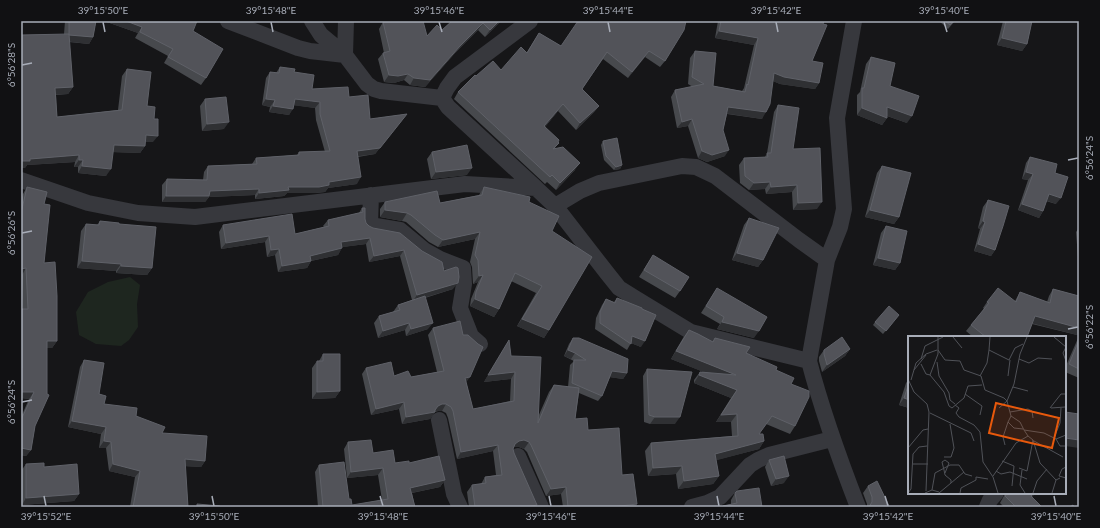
<svg xmlns="http://www.w3.org/2000/svg" width="1100" height="528" viewBox="0 0 1100 528" font-family="Lato,sans-serif">
  <style>
    .green { fill: #1e261f }
    .lines { fill: none; stroke-linecap: round; stroke-linejoin: round }
    .minor { stroke: #37383d; stroke-width: 16 }
    .wall { fill: #47494d }
    .shaded-wall { fill: #2f3033 }
    .building { fill: #525359; stroke: #5f6168 }
    .ticks { fill: none; stroke: #a8adb8; stroke-width: 1.5 }
    .inset-road { fill: none; stroke: #505258; stroke-width: 1 }
    .view { fill: #e8590c; fill-opacity: 0.15; stroke: #e8590c; stroke-width: 2 }
    .inset-edge { fill: none; stroke: #a8adb8; stroke-width: 2 }
    .neatline { fill: none; stroke: #a8adb8; stroke-width: 1.5 }
    .ticks-label { font-size: 10px; text-anchor: middle; fill: #a8adb8 }
  </style>
  <rect width="100%" height="100%" fill="#161618"/>
  <path class="green" d="M 130,277 L 140,285 L 137,304 L 138,327 L 129,340 L 121,346 L 96,344 L 79,335 L 76,312 L 88,292 L 108,282 Z"/>
  <g class="lines">
    <path class="minor" d="M 228,21 L 298,48 L 310,51 L 345,55
      M 312,21 L 321,35 L 345,55
      M 346,21 L 345,55 L 367,84 L 374,89 L 381,91 L 442,98
      M 530,21 L 455,77 L 447,88 L 442,98 L 448,107 L 536,188
      M 21,180 L 88,203 L 138,213 L 195,217 L 465,184 L 536,188 L 555,206 L 607,273 L 619,288 L 635,298 L 691,332 L 809,361 C 822,411 839,458 858,507
      M 371,195 L 370,225 L 400,230 L 424,250 L 440,259 L 463,268 L 464,284 L 460,308 L 471,336 L 480,344
      M 555,206 L 580,191 L 599,183 L 682,166 L 696,167 L 715,176 L 799,240 L 827,260 L 809,361
      M 827,260 L 840,227 L 844,209 L 837,118 L 854,21
      M 439,420 L 454,494 L 460,507
      M 518,456 L 541,507
      M 692,507 L 707,503 L 720,497 L 750,465 L 758,460 L 769,455 L 832,439
      M 987,507 L 990,500 L 996,493"/>
  </g>
  <path class="wall" d="M 65,21 L 96,21 L 93,37 L 89,44 L 69,42 L 73,87 L 68,94 L 56,95 L 57,117 L 118,110 L 122,76 L 127,69 L 147,106 L 153,142 L 145,142 L 145,146 L 140,153 L 113,152 L 106,176 L 78,173 L 78,167 L 74,167 L 75,162 L 27,165 L 25,168 L 64,34 Z
    M 104,21 L 193,31 L 206,78 L 201,85 L 164,63 L 168,56 L 135,38 L 138,33 Z
    M 452,21 L 501,21 L 485,37 L 478,30 L 456,52 L 425,87 L 410,85 L 404,80 L 394,83 L 384,82 L 378,59 L 383,53 L 384,53 L 379,29 L 383,22 L 427,36 L 442,30 Z
    M 686,21 L 665,61 L 660,67 L 645,57 L 628,78 L 603,59 L 582,89 L 599,106 L 594,112 L 576,130 L 558,111 L 545,127 L 558,142 L 555,148 L 575,170 L 556,190 L 547,182 L 545,184 L 454,99 L 458,92 L 476,76 L 501,70 L 527,52 L 539,33 L 561,46 Z
    M 718,21 L 824,21 L 812,61 L 819,83 L 815,89 L 780,84 L 773,81 L 762,119 L 727,114 L 723,130 L 725,156 L 707,162 L 698,158 L 688,126 L 677,128 L 671,97 L 675,90 L 693,87 L 688,84 L 690,58 L 695,51 L 713,86 L 742,91 L 744,88 L 754,45 L 715,38 Z
    M 939,21 L 955,21 L 948,29 Z
    M 1003,21 L 1032,21 L 1027,44 L 1022,51 L 997,45 Z
    M 871,57 L 890,86 L 907,123 L 887,116 L 887,118 L 882,125 L 857,115 L 857,95 L 860,92 L 866,64 Z
    M 280,67 L 294,72 L 312,89 L 349,97 L 370,119 L 407,114 L 375,154 L 358,157 L 357,184 L 328,188 L 325,192 L 315,193 L 287,193 L 284,196 L 255,199 L 255,195 L 209,197 L 205,202 L 162,202 L 162,185 L 167,179 L 203,180 L 204,172 L 208,166 L 252,164 L 256,158 L 297,155 L 299,152 L 325,152 L 316,120 L 315,108 L 294,105 L 289,115 L 269,112 L 270,107 L 262,105 L 266,78 L 270,72 L 276,73 Z
    M 205,99 L 224,129 L 202,131 L 200,106 Z
    M 778,105 L 793,149 L 817,209 L 793,210 L 792,192 L 766,194 L 765,189 L 749,190 L 740,183 L 739,165 L 744,158 L 765,157 L 767,153 L 774,112 Z
    M 603,141 L 622,165 L 620,169 L 614,170 L 604,160 L 601,145 Z
    M 432,152 L 467,175 L 431,179 L 427,159 Z
    M 1030,157 L 1055,173 L 1056,204 L 1046,201 L 1043,211 L 1039,218 L 1018,210 L 1028,180 L 1022,179 L 1026,163 Z
    M 882,166 L 899,217 L 894,224 L 865,217 L 877,173 Z
    M 27,187 L 44,204 L 44,263 L 57,341 L 52,348 L 47,348 L 35,426 L 31,450 L 26,456 L 21,455 L 21,417 L 29,399 L 21,398 L 21,309 L 23,309 L 22,275 L 21,275 L 21,201 L 23,194 Z
    M 484,187 L 529,202 L 552,231 L 549,330 L 544,338 L 517,326 L 536,293 L 511,281 L 499,309 L 494,317 L 470,306 L 471,299 L 478,282 L 473,284 L 472,267 L 470,262 L 475,239 L 438,247 L 429,242 L 406,222 L 402,221 L 380,217 L 380,209 L 385,202 L 440,203 L 479,195 Z
    M 988,200 L 995,250 L 991,256 L 974,251 L 980,229 L 978,228 L 983,207 Z
    M 362,208 L 366,223 L 369,226 L 444,271 L 453,289 L 425,298 L 428,329 L 406,336 L 405,330 L 378,338 L 374,323 L 379,316 L 393,312 L 398,305 L 412,300 L 400,256 L 369,262 L 366,244 L 342,247 L 338,255 L 311,261 L 307,268 L 278,272 L 275,255 L 267,257 L 265,242 L 221,249 L 219,232 L 223,225 L 295,234 L 324,227 L 323,226 L 328,220 L 359,213 Z
    M 749,218 L 763,260 L 758,267 L 732,260 L 744,225 Z
    M 100,221 L 119,224 L 152,268 L 147,275 L 116,273 L 116,271 L 77,268 L 81,231 L 86,224 L 97,225 Z
    M 886,226 L 900,263 L 895,270 L 873,265 L 881,233 Z
    M 1079,228 L 1079,257 L 1078,257 L 1076,232 Z
    M 653,255 L 680,291 L 675,298 L 639,277 Z
    M 717,288 L 754,338 L 717,329 L 720,324 L 701,313 Z
    M 1053,289 L 1079,296 L 1079,332 L 1077,335 L 1032,324 L 1027,337 L 973,337 L 966,331 L 984,309 L 983,308 L 987,302 L 1015,301 L 1020,292 L 1047,302 L 1049,296 Z
    M 617,298 L 641,347 L 631,343 L 627,350 L 595,329 L 596,318 L 602,305 L 606,299 L 614,302 Z
    M 899,315 L 883,334 L 873,325 L 875,322 Z
    M 433,328 L 466,382 L 473,409 L 510,401 L 511,379 L 484,382 L 505,347 L 509,340 L 511,356 L 538,417 L 549,392 L 554,385 L 568,387 L 570,365 L 574,361 L 564,356 L 569,344 L 573,338 L 627,373 L 623,379 L 610,377 L 602,396 L 598,401 L 579,393 L 575,419 L 588,430 L 622,475 L 637,504 L 635,507 L 563,507 L 561,494 L 546,496 L 527,452 L 524,449 L 519,447 L 514,447 L 513,448 L 514,453 L 536,507 L 469,507 L 467,492 L 472,485 L 481,484 L 485,477 L 496,475 L 493,451 L 457,459 L 448,418 L 446,413 L 442,411 L 438,411 L 435,412 L 430,419 L 402,424 L 399,409 L 371,415 L 362,374 L 366,368 L 394,376 L 411,377 L 437,372 L 428,335 Z
    M 689,330 L 712,342 L 715,338 L 746,353 L 776,370 L 791,384 L 795,426 L 790,434 L 766,424 L 759,434 L 764,441 L 759,449 L 716,460 L 719,476 L 713,484 L 678,489 L 676,474 L 648,476 L 645,451 L 651,443 L 732,436 L 731,422 L 716,422 L 731,398 L 694,383 L 694,380 L 700,372 L 704,372 L 671,359 L 683,338 Z
    M 1079,336 L 1079,378 L 1065,372 L 1065,368 Z
    M 850,349 L 845,356 L 822,372 L 819,361 L 819,357 L 824,350 Z
    M 323,354 L 340,391 L 335,398 L 312,399 L 312,368 L 317,361 L 319,361 Z
    M 84,360 L 99,394 L 104,404 L 136,416 L 205,461 L 201,467 L 185,466 L 188,507 L 130,507 L 135,477 L 109,471 L 106,448 L 99,448 L 101,434 L 68,427 L 80,367 Z
    M 647,369 L 675,424 L 650,424 L 644,422 L 643,376 Z
    M 909,379 L 909,408 L 899,405 L 906,383 Z
    M 348,442 L 395,463 L 409,463 L 445,480 L 440,487 L 412,493 L 415,507 L 318,507 L 315,472 L 319,465 L 352,505 L 382,500 L 378,475 L 347,478 L 344,449 Z
    M 769,460 L 784,483 L 771,486 L 765,467 Z
    M 26,464 L 44,467 L 79,494 L 74,501 L 22,505 L 21,471 Z
    M 868,486 L 888,507 L 867,507 L 867,504 L 863,493 Z
    M 735,493 L 762,507 L 722,507 L 723,506 L 731,504 L 731,500 Z
    M 1005,493 L 1035,493 L 1032,497 L 1042,507 L 1004,507 L 1000,503 L 1005,494 Z"/>
  <path class="shaded-wall" d="M 104,21 L 126,21 L 142,27 L 138,33 Z
    M 499,21 L 501,21 L 485,37 L 490,30 Z
    M 483,23 L 478,30 L 456,52 L 425,87 L 410,85 L 414,78 L 460,46 Z
    M 719,31 L 758,38 L 754,45 L 715,38 Z
    M 69,35 L 93,37 L 89,44 L 64,41 Z
    M 1002,38 L 1027,44 L 1022,51 L 997,45 Z
    M 649,51 L 645,57 L 628,78 L 632,72 Z
    M 774,73 L 819,83 L 815,89 L 780,84 L 770,80 Z
    M 408,74 L 404,80 L 394,83 L 384,82 L 389,75 Z
    M 73,87 L 68,94 L 50,95 L 55,88 Z
    M 266,99 L 275,100 L 270,107 L 262,105 Z
    M 295,99 L 320,102 L 315,108 L 291,105 Z
    M 563,104 L 558,111 L 540,133 L 544,126 Z
    M 273,106 L 293,109 L 289,115 L 269,112 Z
    M 599,106 L 594,112 L 576,130 L 580,123 Z
    M 728,107 L 766,112 L 762,119 L 723,113 Z
    M 887,107 L 912,116 L 907,123 L 882,114 Z
    M 862,108 L 887,118 L 882,125 L 857,115 Z
    M 407,114 L 375,154 L 352,157 L 357,151 Z
    M 692,119 L 688,126 L 677,128 L 682,122 Z
    M 229,122 L 224,129 L 202,131 L 207,124 Z
    M 146,135 L 158,136 L 153,142 L 141,142 Z
    M 114,145 L 145,146 L 140,153 L 109,152 Z
    M 729,150 L 725,156 L 707,162 L 698,158 L 702,151 Z
    M 79,155 L 75,162 L 27,165 L 25,168 L 21,168 L 21,161 L 30,159 Z
    M 79,160 L 83,160 L 78,167 L 74,167 Z
    M 580,163 L 575,170 L 556,190 L 560,183 Z
    M 622,165 L 620,169 L 614,170 L 616,167 Z
    M 82,166 L 111,169 L 106,176 L 78,173 Z
    M 472,168 L 467,175 L 431,179 L 436,172 Z
    M 1026,172 L 1033,174 L 1028,180 L 1022,179 Z
    M 361,177 L 357,184 L 328,188 L 325,192 L 315,193 L 287,193 L 284,196 L 255,199 L 259,193 L 288,187 Z
    M 770,182 L 765,189 L 749,190 L 754,183 Z
    M 797,185 L 792,192 L 766,194 L 771,187 Z
    M 259,189 L 255,195 L 209,197 L 205,202 L 162,202 L 166,196 L 210,191 Z
    M 1049,194 L 1061,198 L 1056,204 L 1045,200 Z
    M 822,202 L 817,209 L 793,210 L 798,203 Z
    M 1022,204 L 1043,211 L 1039,218 L 1018,210 Z
    M 385,210 L 407,213 L 402,221 L 380,217 Z
    M 870,210 L 899,217 L 894,224 L 865,217 Z
    M 983,221 L 985,222 L 980,229 L 978,228 Z
    M 480,232 L 475,239 L 438,247 L 443,240 Z
    M 269,236 L 265,242 L 221,249 L 226,243 Z
    M 370,238 L 366,244 L 336,248 L 341,242 Z
    M 978,244 L 995,250 L 991,256 L 974,251 Z
    M 342,248 L 338,255 L 306,262 L 310,256 Z
    M 279,249 L 275,255 L 267,257 L 271,250 Z
    M 404,250 L 400,256 L 369,262 L 374,256 Z
    M 737,253 L 763,260 L 758,267 L 732,260 Z
    M 878,258 L 900,263 L 895,270 L 873,265 Z
    M 82,261 L 121,264 L 116,271 L 77,268 Z
    M 311,261 L 307,268 L 278,272 L 282,266 Z
    M 121,266 L 152,268 L 147,275 L 116,273 Z
    M 26,268 L 22,275 L 21,275 L 21,269 Z
    M 483,275 L 478,282 L 473,284 L 479,276 Z
    M 458,283 L 453,289 L 413,301 L 417,295 Z
    M 475,299 L 499,309 L 494,317 L 470,306 Z
    M 1035,316 L 1079,328 L 1079,332 L 1077,335 L 1031,323 Z
    M 522,319 L 549,330 L 544,338 L 517,326 Z
    M 722,322 L 759,331 L 754,338 L 717,329 Z
    M 409,323 L 405,330 L 378,338 L 383,331 Z
    M 433,323 L 428,329 L 406,336 L 411,329 Z
    M 632,336 L 645,341 L 641,347 L 628,342 Z
    M 47,341 L 57,341 L 52,348 L 42,348 Z
    M 850,349 L 845,356 L 822,372 L 827,365 Z
    M 568,350 L 575,353 L 571,359 L 564,356 Z
    M 676,351 L 736,375 L 731,383 L 671,359 Z
    M 612,371 L 627,373 L 623,379 L 608,377 Z
    M 515,372 L 511,379 L 484,382 L 488,375 Z
    M 699,375 L 737,390 L 731,398 L 694,383 Z
    M 470,377 L 465,384 L 465,378 Z
    M 340,391 L 335,398 L 312,399 L 317,392 Z
    M 21,392 L 34,392 L 29,399 L 21,398 Z
    M 904,398 L 909,400 L 909,408 L 899,405 Z
    M 404,402 L 399,409 L 371,415 L 376,409 Z
    M 442,404 L 446,404 L 442,411 L 438,411 L 433,413 L 435,412 L 430,419 L 402,424 L 406,417 Z
    M 737,414 L 731,422 L 716,422 L 721,415 Z
    M 655,417 L 680,417 L 675,424 L 650,424 Z
    M 72,421 L 106,427 L 101,434 L 68,427 Z
    M 1065,438 L 1079,440 L 1079,448 L 1065,446 Z
    M 524,440 L 529,442 L 524,449 L 519,447 L 514,447 L 510,451 L 515,444 L 519,441 Z
    M 104,441 L 111,442 L 106,448 L 99,448 Z
    M 764,441 L 759,449 L 710,462 L 715,454 Z
    M 498,445 L 493,451 L 457,459 L 461,452 Z
    M 21,448 L 31,450 L 26,456 L 21,455 Z
    M 185,459 L 205,461 L 201,467 L 180,466 Z
    M 113,464 L 140,471 L 135,477 L 109,471 Z
    M 682,466 L 676,474 L 648,476 L 653,468 Z
    M 383,468 L 378,475 L 347,478 L 351,472 Z
    M 719,476 L 713,484 L 678,489 L 684,481 Z
    M 789,476 L 784,483 L 771,486 L 776,479 Z
    M 445,480 L 440,487 L 406,494 L 410,488 Z
    M 566,487 L 561,494 L 546,496 L 551,489 Z
    M 1034,493 L 1035,493 L 1033,496 L 1026,503 L 1031,496 Z
    M 79,494 L 74,501 L 22,505 L 26,498 Z
    M 637,504 L 635,507 L 612,507 Z
    M 537,505 L 536,507 L 526,507 Z"/>
  <path class="building" d="M 69,21 L 96,21 L 93,37 L 69,35 Z
    M 126,21 L 197,21 L 193,31 L 223,49 L 206,78 L 168,57 L 173,49 L 140,32 L 142,27 Z
    M 388,21 L 423,21 L 427,36 L 437,25 L 442,30 L 452,21 L 499,21 L 490,30 L 483,23 L 460,46 L 430,80 L 414,78 L 408,74 L 398,76 L 389,75 L 383,53 L 390,51 L 383,22 Z
    M 578,21 L 686,21 L 684,30 L 665,61 L 649,51 L 632,72 L 607,52 L 582,89 L 599,106 L 580,123 L 563,104 L 544,126 L 559,140 L 558,142 L 559,143 L 553,149 L 563,147 L 580,163 L 560,183 L 552,175 L 550,177 L 458,92 L 475,75 L 476,76 L 493,61 L 501,70 L 521,47 L 527,53 L 539,33 L 561,46 Z
    M 721,21 L 824,21 L 823,24 L 827,25 L 812,61 L 823,63 L 819,83 L 784,77 L 774,73 L 770,104 L 766,112 L 728,107 L 723,130 L 729,150 L 712,155 L 702,151 L 692,119 L 682,122 L 675,90 L 704,84 L 692,77 L 695,51 L 716,53 L 713,86 L 745,92 L 747,84 L 748,85 L 758,38 L 719,31 Z
    M 945,21 L 954,21 L 950,25 Z
    M 1006,21 L 1032,21 L 1027,44 L 1002,38 Z
    M 69,34 L 73,87 L 55,88 L 57,117 L 122,110 L 127,69 L 151,72 L 147,106 L 155,107 L 154,119 L 158,119 L 158,136 L 146,135 L 145,146 L 114,145 L 111,169 L 82,166 L 83,160 L 79,160 L 79,155 L 30,159 L 30,161 L 21,161 L 21,35 Z
    M 871,57 L 895,63 L 890,86 L 919,96 L 912,116 L 887,107 L 887,118 L 862,108 L 862,88 L 864,88 Z
    M 280,67 L 295,69 L 294,72 L 314,75 L 312,89 L 348,87 L 349,97 L 368,95 L 370,119 L 407,114 L 380,148 L 357,151 L 361,177 L 329,182 L 329,185 L 319,187 L 288,187 L 289,190 L 259,193 L 259,189 L 210,191 L 209,196 L 166,196 L 167,179 L 207,180 L 208,166 L 257,164 L 256,158 L 299,155 L 299,152 L 330,151 L 320,114 L 320,102 L 295,99 L 293,109 L 273,106 L 275,100 L 266,99 L 270,72 L 279,73 Z
    M 226,97 L 229,122 L 207,124 L 205,99 Z
    M 778,105 L 799,108 L 793,149 L 820,148 L 822,202 L 798,203 L 797,185 L 771,187 L 770,182 L 754,183 L 745,176 L 744,158 L 768,157 L 767,153 L 771,153 Z
    M 617,138 L 622,165 L 616,167 L 606,156 L 603,141 Z
    M 467,145 L 472,168 L 436,172 L 432,152 Z
    M 1030,157 L 1057,164 L 1055,173 L 1068,177 L 1061,198 L 1049,194 L 1043,211 L 1022,204 L 1033,174 L 1026,172 Z
    M 882,166 L 911,173 L 899,217 L 870,210 Z
    M 27,187 L 47,192 L 44,204 L 50,205 L 44,263 L 55,262 L 57,296 L 57,341 L 47,341 L 47,394 L 49,395 L 35,426 L 31,450 L 21,448 L 21,420 L 34,392 L 21,392 L 21,368 L 22,368 L 21,309 L 28,309 L 26,268 L 21,269 L 21,209 L 22,209 Z
    M 484,187 L 530,197 L 529,202 L 559,216 L 552,231 L 592,257 L 549,330 L 522,319 L 542,286 L 515,273 L 499,309 L 475,299 L 476,292 L 483,275 L 479,276 L 478,260 L 475,255 L 480,232 L 443,240 L 435,235 L 411,215 L 407,213 L 385,210 L 385,202 L 437,191 L 440,203 L 482,195 Z
    M 988,200 L 1009,206 L 1003,226 L 995,250 L 978,244 L 985,222 L 983,221 Z
    M 362,208 L 365,208 L 365,219 L 366,223 L 369,226 L 373,228 L 400,233 L 422,251 L 442,262 L 444,271 L 456,267 L 458,268 L 459,277 L 458,283 L 417,295 L 404,250 L 374,256 L 370,238 L 341,242 L 342,248 L 310,256 L 311,261 L 282,266 L 279,249 L 271,250 L 269,236 L 226,243 L 223,225 L 292,214 L 295,234 L 329,226 L 328,220 L 363,212 Z
    M 749,218 L 779,228 L 763,260 L 737,253 Z
    M 100,221 L 119,223 L 119,224 L 156,227 L 152,268 L 121,266 L 121,264 L 82,261 L 86,224 L 99,225 Z
    M 886,226 L 907,231 L 900,263 L 878,258 Z
    M 653,255 L 689,277 L 680,291 L 644,270 Z
    M 717,288 L 767,317 L 759,331 L 722,322 L 724,317 L 706,306 Z
    M 998,288 L 1016,302 L 1020,292 L 1050,303 L 1053,289 L 1079,296 L 1079,328 L 1035,316 L 1027,337 L 986,337 L 971,325 L 989,303 L 987,302 Z
    M 425,296 L 433,323 L 411,329 L 409,323 L 383,331 L 379,316 L 400,310 L 398,305 Z
    M 617,298 L 642,308 L 642,309 L 656,315 L 645,341 L 632,336 L 631,344 L 600,323 L 600,312 L 606,299 L 615,303 Z
    M 889,306 L 899,315 L 886,331 L 875,322 Z
    M 460,321 L 463,335 L 468,335 L 478,344 L 483,347 L 470,377 L 465,378 L 473,409 L 514,401 L 515,372 L 488,375 L 509,340 L 511,356 L 541,357 L 538,423 L 554,385 L 579,388 L 575,419 L 587,418 L 588,430 L 619,428 L 622,475 L 633,474 L 637,504 L 612,507 L 568,507 L 566,487 L 551,489 L 531,445 L 529,442 L 524,440 L 519,441 L 515,444 L 513,449 L 514,453 L 537,505 L 526,507 L 475,507 L 472,485 L 486,483 L 485,477 L 502,475 L 498,445 L 461,452 L 453,411 L 451,407 L 446,404 L 442,404 L 438,406 L 435,410 L 435,412 L 406,417 L 404,402 L 376,409 L 366,368 L 391,362 L 394,376 L 408,371 L 411,377 L 444,371 L 433,328 Z
    M 689,330 L 698,334 L 713,342 L 715,338 L 750,347 L 746,353 L 777,367 L 776,370 L 794,378 L 791,384 L 809,391 L 809,397 L 795,426 L 772,416 L 759,434 L 763,434 L 764,441 L 715,454 L 719,476 L 684,481 L 682,466 L 653,468 L 651,443 L 738,436 L 737,414 L 721,415 L 737,390 L 699,375 L 700,372 L 736,375 L 676,351 Z
    M 842,337 L 850,349 L 827,365 L 824,354 L 824,350 Z
    M 573,338 L 579,338 L 628,359 L 627,373 L 612,371 L 602,396 L 572,383 L 574,360 L 586,360 L 575,353 L 568,350 Z
    M 1079,340 L 1079,369 L 1069,364 Z
    M 323,354 L 340,354 L 340,391 L 317,392 L 317,361 L 323,361 Z
    M 84,360 L 104,363 L 99,394 L 106,396 L 104,404 L 137,408 L 136,416 L 165,427 L 162,433 L 207,436 L 205,461 L 185,459 L 188,507 L 133,507 L 140,471 L 113,464 L 111,442 L 104,441 L 106,427 L 72,421 Z
    M 647,369 L 692,372 L 680,417 L 655,417 L 649,415 Z
    M 909,383 L 909,400 L 904,398 Z
    M 1065,412 L 1079,414 L 1079,440 L 1065,438 Z
    M 371,440 L 373,453 L 393,450 L 395,463 L 409,461 L 409,463 L 439,456 L 445,480 L 410,488 L 415,507 L 323,507 L 319,465 L 344,462 L 349,499 L 351,499 L 352,505 L 388,499 L 383,468 L 351,472 L 348,442 Z
    M 784,456 L 789,476 L 776,479 L 769,460 Z
    M 44,463 L 44,467 L 77,464 L 79,494 L 26,498 L 26,464 Z
    M 877,481 L 889,506 L 887,507 L 869,507 L 872,502 L 872,497 L 868,486 Z
    M 759,488 L 762,507 L 723,507 L 723,506 L 737,503 L 735,493 L 737,491 Z
    M 1007,493 L 1034,493 L 1031,496 L 1042,507 L 1016,507 L 1005,496 Z
    M 197,504 L 220,506 L 220,507 L 197,507 Z
    M 1073,505 L 1074,507 L 1070,507 Z"/>
  <path class="ticks" d="M 103,22 L 105,32M 271,22 L 273,32M 439,22 L 442,32M 608,22 L 610,32M 776,22 L 778,32M 944,22 L 947,32M 22,65 L 32,63M 1068,160 L 1078,158M 22,233 L 32,231M 1068,329 L 1078,327M 22,402 L 32,400M 44,496 L 46,506M 212,496 L 214,506M 380,496 L 383,506M 549,496 L 551,506M 717,496 L 719,506M 885,496 L 888,506M 1054,496 L 1056,506"/>
  <g transform="translate(908 336)">
    <rect width="158" height="158" fill="#161618"/>
    <path class="inset-road" d="M 30,1 L 30,18 L 22,39 L 36,56 L 41,70 L 44,72 L 56,62 L 60,50 L 74,49M 45,1 L 54,12M 82,1 L 81,14 L 101,24 L 107,12 L 115,8M 119,1 L 112,18 L 106,48 L 99,65 L 103,80 L 112,86 L 116,94 L 136,97 L 148,103 L 158,99M 146,1 L 158,11M 0,11 L 0,25M 158,11 L 155,17 L 158,25M 30,14 L 37,24 L 52,25 L 56,34 L 73,40 L 77,54 L 96,62 L 99,65 L 91,72M 13,23 L 17,10 L 35,1M 111,23 L 121,27 L 130,22 L 144,23M 29,26 L 31,40 L 41,57 L 42,64 L 47,68M 13,28 L 18,38 L 22,39M 6,34 L 18,19M 72,40 L 79,27 L 81,14M 100,40 L 102,24M 0,43 L 6,56 L 19,68 L 21,76 L 18,155M 3,44 L 8,27 L 18,18 L 29,14M 105,51 L 120,55M 57,58 L 74,70 L 72,79M 158,60 L 158,78M 47,69 L 51,72 L 48,77 L 51,81 L 66,89 L 72,96 L 75,126 L 85,141 L 90,157M 142,72 L 153,58 L 158,58M 143,72 L 157,71M 102,76 L 120,73 L 124,75 L 125,82M 22,77 L 63,97 L 66,105M 103,80 L 100,86 L 106,92 L 115,93M 146,102 L 152,87 L 153,72M 148,103 L 152,110 L 158,110M 125,104 L 132,127 L 148,144M 126,105 L 155,121M 97,109 L 95,101 L 100,86M 0,112 L 15,94 L 20,93M 36,121 L 43,121 L 46,112 L 42,88M 94,125 L 106,130 L 104,150M 5,128 L 20,128M 158,131 L 154,133 L 151,140 L 158,142M 111,132 L 119,135 L 125,104 L 120,100M 114,134 L 112,149 L 117,157M 88,135 L 93,138 L 102,136 L 119,143M 85,140 L 108,107 L 120,100 L 116,94M 43,147 L 56,136M 24,154 L 27,137 L 42,129 L 51,129 L 57,138 L 64,140M 0,157 L 3,153 L 5,118 L 11,111 L 19,110M 17,157 L 24,154 L 31,156M 31,157 L 43,147 L 43,144 L 37,139 L 36,134 L 34,126 L 37,124 L 41,127 L 37,137M 52,157 L 53,152 L 68,144 L 68,141 L 80,143M 125,157 L 129,145 L 139,133M 144,157 L 148,144 L 152,142"/>
    <path class="view" d="M 88,67 L 151,82 L 144,112 L 81,97 Z"/>
    <rect width="158" height="158" class="inset-edge"/>
  </g>
  <rect width="1100" height="528" fill="none" stroke="#111113" stroke-width="44"/>
  <rect x="22" y="22" width="1056" height="484" class="neatline"/>
  <g class="ticks-label">
    <text x="103" y="14">39°15'50"E</text>
    <text x="271" y="14">39°15'48"E</text>
    <text x="439" y="14">39°15'46"E</text>
    <text x="608" y="14">39°15'44"E</text>
    <text x="776" y="14">39°15'42"E</text>
    <text x="944" y="14">39°15'40"E</text>
    <text transform="translate(11 65) rotate(-90)" y="4">6°56'28"S</text>
    <text transform="translate(1089 158) rotate(-90)" y="4">6°56'24"S</text>
    <text transform="translate(11 233) rotate(-90)" y="4">6°56'26"S</text>
    <text transform="translate(1089 327) rotate(-90)" y="4">6°56'22"S</text>
    <text transform="translate(11 402) rotate(-90)" y="4">6°56'24"S</text>
    <text x="46" y="520">39°15'52"E</text>
    <text x="214" y="520">39°15'50"E</text>
    <text x="383" y="520">39°15'48"E</text>
    <text x="551" y="520">39°15'46"E</text>
    <text x="719" y="520">39°15'44"E</text>
    <text x="888" y="520">39°15'42"E</text>
    <text x="1056" y="520">39°15'40"E</text>
  </g>
</svg>
